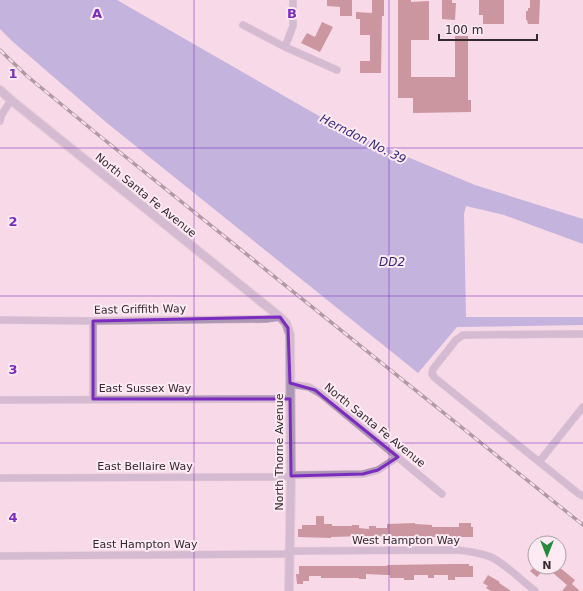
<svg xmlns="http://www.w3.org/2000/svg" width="583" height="591" viewBox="0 0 583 591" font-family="'DejaVu Sans',sans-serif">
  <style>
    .water { fill: #8586d1 }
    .building { fill: #984549 }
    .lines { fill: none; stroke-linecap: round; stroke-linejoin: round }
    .minor-casing { stroke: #d1b6c3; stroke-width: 8 }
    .tertiary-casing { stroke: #d1b6c3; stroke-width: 10 }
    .minor { stroke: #ac97b6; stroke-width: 7 }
    .tertiary { stroke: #ac97b6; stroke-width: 8 }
    .rail-casing { stroke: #5e4f56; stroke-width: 3.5 }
    .rail { stroke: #fdeaf3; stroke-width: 2; stroke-dasharray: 6; stroke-linecap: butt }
    .marked { fill: none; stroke: #7b2cbf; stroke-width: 3; stroke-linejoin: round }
    .grid { fill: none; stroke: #7b2cbf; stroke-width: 1; stroke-opacity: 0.55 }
    .labels { text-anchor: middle; stroke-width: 4; stroke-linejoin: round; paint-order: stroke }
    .street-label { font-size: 11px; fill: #34292e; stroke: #fdeaf3 }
    .water-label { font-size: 12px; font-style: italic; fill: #342880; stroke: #fdeaf3 }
    .grid-label { font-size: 13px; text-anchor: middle; font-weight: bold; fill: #7b2cbf; stroke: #fdeaf3; stroke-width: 4; stroke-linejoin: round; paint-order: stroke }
  </style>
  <rect width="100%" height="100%" fill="#f8d9e8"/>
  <path class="water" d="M 0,0 L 117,0 L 333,124 L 369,141 L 475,185 L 583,219 L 583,244 L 504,215 L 466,206 L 464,214 L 466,317 L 583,317 L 583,325 L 457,327 L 418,373 L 107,123 L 12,41 L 0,29 Z"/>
  <path class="building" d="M 327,0 L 352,0 L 352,16 L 340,16 L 340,7 L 327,6 Z
    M 372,0 L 384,0 L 384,16 L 382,16 L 381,73 L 360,73 L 360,61 L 370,61 L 370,35 L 360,35 L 360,19 L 356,19 L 356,12 L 372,13 Z
    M 398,0 L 411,0 L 411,2 L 429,1 L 429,40 L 411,40 L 411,77 L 455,77 L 455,36 L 468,36 L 468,100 L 471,100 L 471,112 L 413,113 L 413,98 L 398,98 Z
    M 442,0 L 452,0 L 452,3 L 456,3 L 455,20 L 442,19 Z
    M 479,0 L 504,0 L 504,24 L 483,24 L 483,15 L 479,15 Z
    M 530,0 L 540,0 L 539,24 L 528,24 L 527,20 L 526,20 L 526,11 L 528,11 L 528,8 L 530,8 Z
    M 322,22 L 333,27 L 320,52 L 301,43 L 307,33 L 315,37 Z
    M 316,516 L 324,516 L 324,524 L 332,524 L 332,526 L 352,526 L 352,525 L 359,525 L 359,528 L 369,529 L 369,526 L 376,526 L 376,528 L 387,528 L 387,524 L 415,523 L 415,524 L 432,525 L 432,527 L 459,527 L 459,523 L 471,523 L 471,527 L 473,527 L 473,537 L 406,537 L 366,536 L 331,537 L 331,538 L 298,537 L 298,529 L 302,529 L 302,525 L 316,525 Z
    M 453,564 L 469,564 L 469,566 L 473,566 L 473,577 L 455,577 L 455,580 L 448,580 L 448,575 L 434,575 L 434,578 L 428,578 L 428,575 L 414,575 L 414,580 L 404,580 L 404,578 L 390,578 L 390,575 L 387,575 L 366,574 L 366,579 L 359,579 L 359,578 L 321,578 L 321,576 L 309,576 L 309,581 L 303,581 L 303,584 L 297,584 L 296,574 L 299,574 L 299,566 L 387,566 L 387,565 Z
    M 534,567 L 559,567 L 575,580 L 572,584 L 580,591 L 562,591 L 567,585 L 546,567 L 537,577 L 530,571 Z
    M 488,575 L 500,582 L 499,583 L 511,591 L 491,591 L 486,588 L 488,586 L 483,583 Z"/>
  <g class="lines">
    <defs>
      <path id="minor" d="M 243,25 L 285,47 L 337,70
        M 285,47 L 293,26 L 293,0
        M 0,121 L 1,116 L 11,100
        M 0,320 L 93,321 L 266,319 L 280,317
        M 583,334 L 463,335 L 456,340 L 433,369 L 432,374 L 435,378 L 579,494 L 583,496
        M 290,384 L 309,387 L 321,394 L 442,494
        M 93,399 L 93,321
        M 0,400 L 290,399
        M 539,462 L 583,407
        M 0,478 L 284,477 L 297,475 L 363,474 L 378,470 L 398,457
        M 0,556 L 284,554 L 294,551 L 457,550 C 468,551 480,553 491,557 C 507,565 521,580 535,591"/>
      <path id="tertiary" d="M 0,90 L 11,100 L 280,317 L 286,323 L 290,335 L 291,476 L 289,591"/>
    </defs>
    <use href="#minor" class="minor-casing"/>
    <use href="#tertiary" class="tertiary-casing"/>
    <use href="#minor" class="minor"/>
    <use href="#tertiary" class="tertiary"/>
    <defs>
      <path id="rail" d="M 0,50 L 27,76 L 96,133 L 583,525"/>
    </defs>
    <use href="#rail" class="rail-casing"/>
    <use href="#rail" class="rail"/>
  </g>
  <path d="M0 0H583V591H0ZM 280,317 L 288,328 L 290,383 L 315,390 L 398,457 L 378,470 L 363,474 L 291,476 L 290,399 L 93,399 L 93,321 Z" fill="#f8d9e8" fill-opacity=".55" fill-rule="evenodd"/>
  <path class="marked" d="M 280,317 L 288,328 L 290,383 L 315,390 L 398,457 L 378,470 L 363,474 L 291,476 L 290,399 L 93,399 L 93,321 Z"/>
  <path class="grid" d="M 194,0 L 194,591M 389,0 L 389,591M 0,148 L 583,148M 0,296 L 583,296M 0,443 L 583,443"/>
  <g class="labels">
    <g class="street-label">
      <text transform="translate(146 195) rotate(39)" y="4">North Santa Fe Avenue</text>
      <text transform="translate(140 309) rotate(-1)" y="4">East Griffith Way</text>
      <text x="145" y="392">East Sussex Way</text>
      <text transform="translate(375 425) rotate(39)" y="4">North Santa Fe Avenue</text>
      <text transform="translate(279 452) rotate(-90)" y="4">North Thorne Avenue</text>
      <text x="145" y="470">East Bellaire Way</text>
      <text x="406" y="544">West Hampton Way</text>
      <text x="145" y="548">East Hampton Way</text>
    </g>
    <g class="water-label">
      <text transform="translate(363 139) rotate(27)" y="4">Herndon No. 39</text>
      <text x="392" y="266">DD2</text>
    </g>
  </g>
  <g class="grid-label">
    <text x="97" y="18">A</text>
    <text x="292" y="18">B</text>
    <text x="13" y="78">1</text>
    <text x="13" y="226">2</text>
    <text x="13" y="374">3</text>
    <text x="13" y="522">4</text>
  </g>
  <g transform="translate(547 555) rotate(180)"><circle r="19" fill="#fdeaf3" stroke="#ad9da4"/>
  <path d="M0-3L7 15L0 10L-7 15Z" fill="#25893e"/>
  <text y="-6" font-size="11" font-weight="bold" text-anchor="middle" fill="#34292e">N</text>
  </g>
  <path d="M439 34v6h98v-6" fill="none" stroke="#34292e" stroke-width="2"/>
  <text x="445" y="34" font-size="12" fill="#34292e" stroke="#fdeaf3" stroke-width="3" paint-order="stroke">100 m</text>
</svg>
